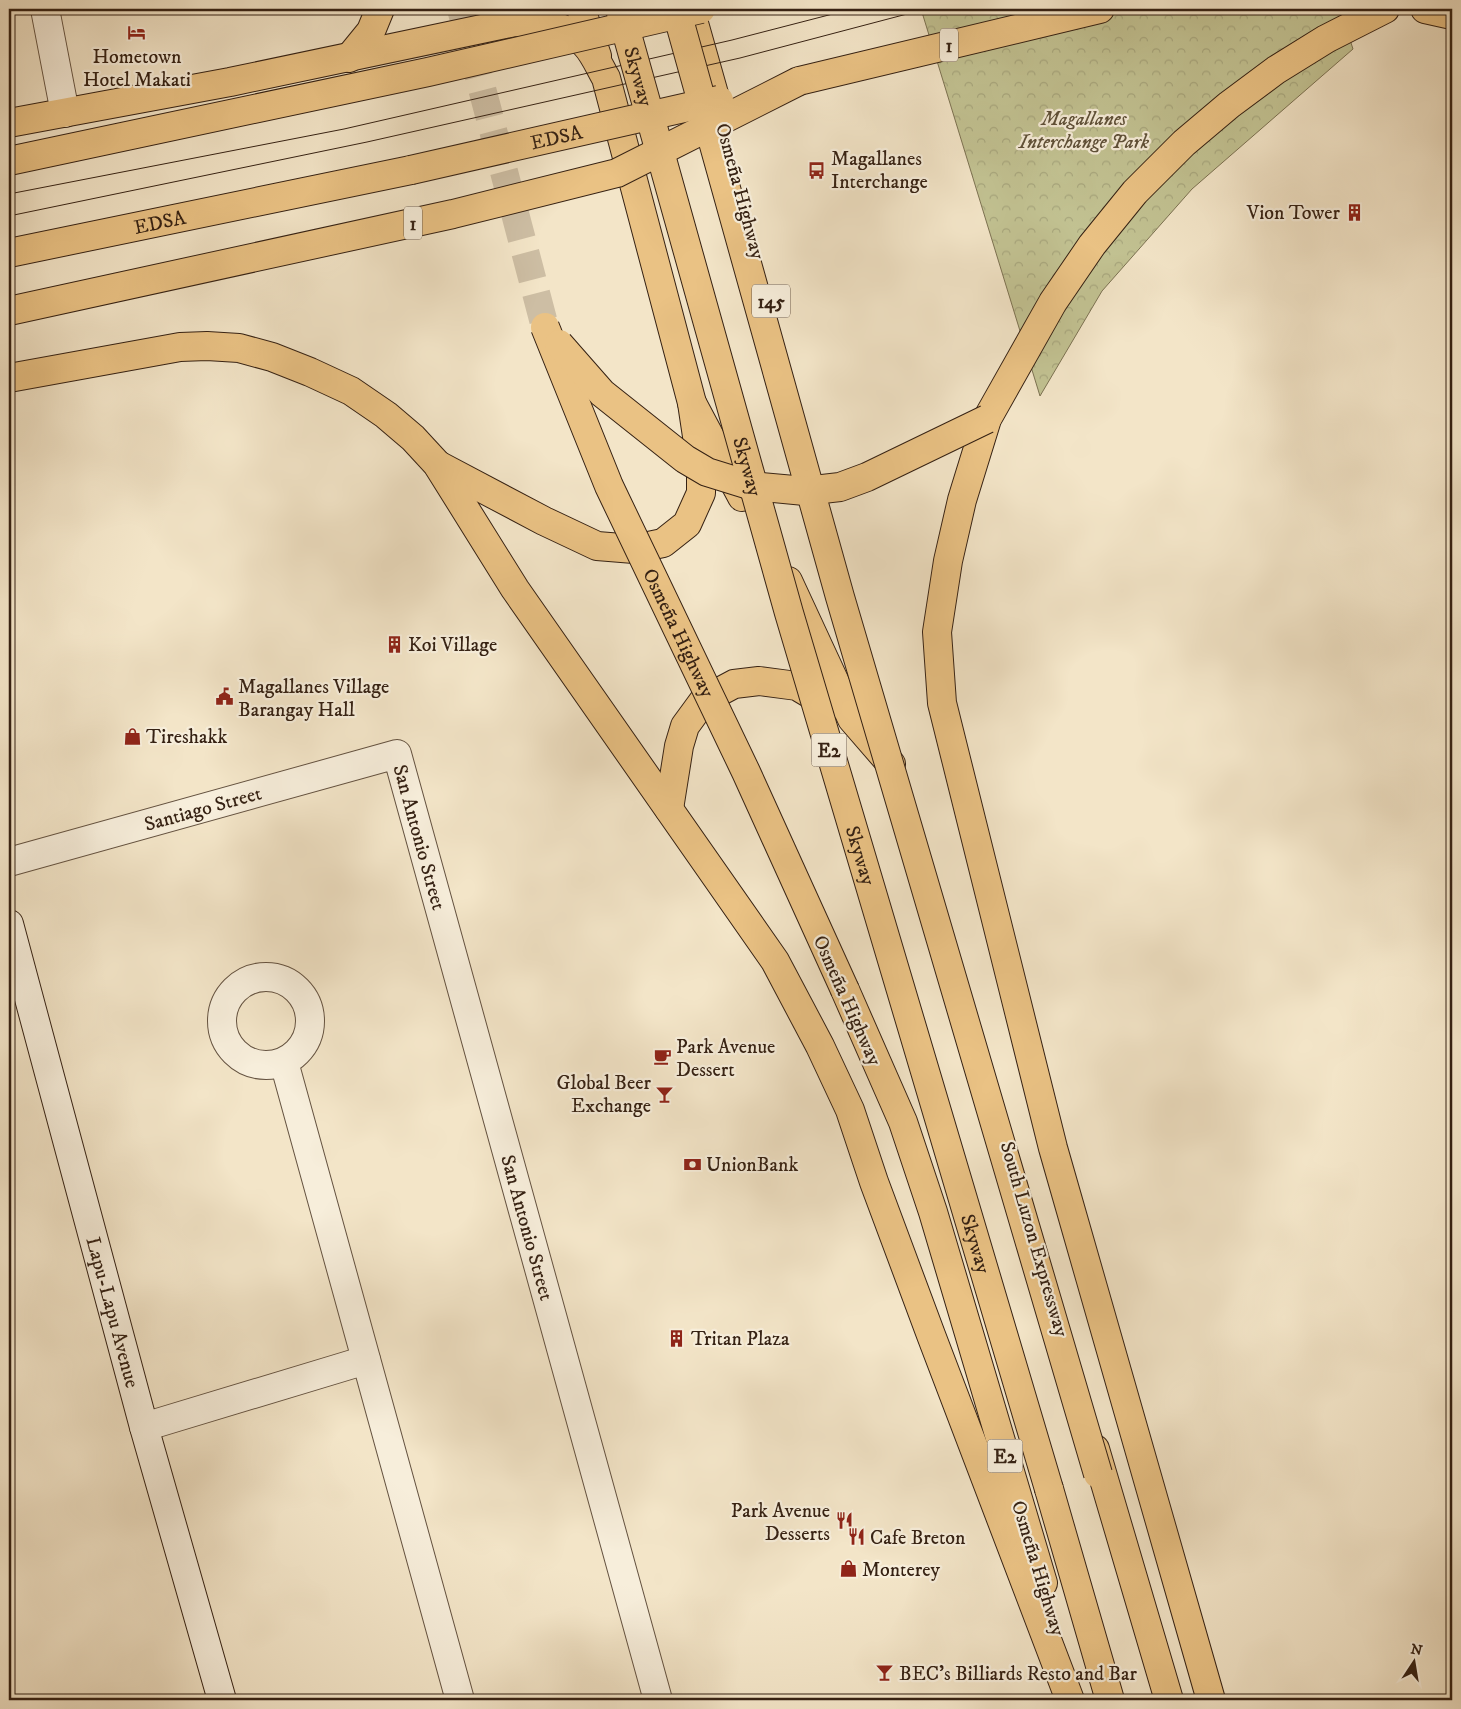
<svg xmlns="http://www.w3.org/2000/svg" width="1461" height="1709" viewBox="0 0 1461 1709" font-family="'IM FELL DW Pica',serif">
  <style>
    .park { fill: url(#park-crowns); stroke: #7c7252 }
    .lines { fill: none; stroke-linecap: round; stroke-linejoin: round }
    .highway-tunnel { stroke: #cdbea4; stroke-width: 28; stroke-dasharray: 28 14; stroke-linecap: butt }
    .street-casing { stroke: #645240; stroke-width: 30 }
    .secondary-casing { stroke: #352113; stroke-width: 30 }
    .primary-casing { stroke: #352113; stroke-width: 30 }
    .highway-casing { stroke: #352113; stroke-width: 30 }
    .street { stroke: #f7eedb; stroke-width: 28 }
    .secondary { stroke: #f7eedb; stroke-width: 28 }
    .primary { stroke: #eac284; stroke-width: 28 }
    .highway { stroke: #eac284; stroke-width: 28 }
    .tram { stroke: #352113; stroke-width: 1 }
    .highway-bridge-casing { stroke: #352113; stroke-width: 30; stroke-linecap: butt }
    .highway-bridge { stroke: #eac284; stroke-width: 28 }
    .labels { text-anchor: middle; stroke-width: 4.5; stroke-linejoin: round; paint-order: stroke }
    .shield { fill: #f7eedb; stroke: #6f5e4f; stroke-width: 1 }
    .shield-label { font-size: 19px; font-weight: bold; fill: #352113 }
    .poi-label { font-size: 20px; fill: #352113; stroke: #f7eedb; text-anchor: start }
    .street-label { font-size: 20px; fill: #352113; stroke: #f7eedb }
    .park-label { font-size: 20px; font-style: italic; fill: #5f5139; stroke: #f7eedb }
  </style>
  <defs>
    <pattern id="park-crowns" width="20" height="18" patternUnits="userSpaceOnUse" patternTransform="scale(1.25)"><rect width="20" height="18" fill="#c2c292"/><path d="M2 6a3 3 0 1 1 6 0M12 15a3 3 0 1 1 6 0" fill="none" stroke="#a7a67d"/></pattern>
  </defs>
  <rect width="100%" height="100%" fill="#f3e5c8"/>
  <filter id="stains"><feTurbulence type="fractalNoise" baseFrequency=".004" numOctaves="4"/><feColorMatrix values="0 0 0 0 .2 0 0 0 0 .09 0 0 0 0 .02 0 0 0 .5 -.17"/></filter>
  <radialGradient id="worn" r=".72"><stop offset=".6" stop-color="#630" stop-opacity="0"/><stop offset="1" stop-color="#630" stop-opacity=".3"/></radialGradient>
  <path class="park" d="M 921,9 L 1340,9 L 1353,49 L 1192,189 L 1102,291 L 1040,396 Z"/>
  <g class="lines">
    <path class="highway-tunnel" d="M 461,9 L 545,327"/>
    <defs>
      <g id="street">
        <path d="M 45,9 L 65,113"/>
        <path id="s1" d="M 9,862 L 397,754 L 658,1700"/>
        <circle cx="266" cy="1021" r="44"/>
        <path d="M 284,1062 L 460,1700"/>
        <path d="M 144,1427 L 366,1360"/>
      </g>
      <g id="secondary">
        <path id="s2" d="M 9,924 L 144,1427 L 222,1700"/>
      </g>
      <path id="primary" d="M 581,9 L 597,56
        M 690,9 L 716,101
        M 349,58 L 371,31 L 380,9"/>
      <g id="highway">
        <path d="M 1425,9 L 1452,15"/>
        <path d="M 799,81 L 1100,9"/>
        <path d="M 9,123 L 230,82 L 515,22 C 541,22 566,24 585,44 C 594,53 600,68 606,78 L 692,403 L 701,463 L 701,493 L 687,524 L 663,543 L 634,549 L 597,546 L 544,521 L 438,465"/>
        <path id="s3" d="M 9,253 L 411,170"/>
        <path d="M 9,378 L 180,347 L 207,346 L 239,348 L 272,357 L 310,372 L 351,391 L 386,415 L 413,438 L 437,464 L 515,589 L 775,961 L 820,1046 L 850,1110 L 874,1182 L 931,1335 L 1070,1700"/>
        <path d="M 692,403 L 742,497"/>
        <path d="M 788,581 L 852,719 L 891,764"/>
        <path d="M 669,809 L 679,746 L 685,726 L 704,700 L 734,684 L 759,681 L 797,686 L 829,705"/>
        <path d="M 845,990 L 903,1122 L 933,1212 L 1043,1583"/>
        <path d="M 1095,1449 L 1169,1700"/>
        <path d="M 1049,1489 L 1110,1700"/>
        <path d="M 1211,1700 L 1053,1148 L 942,703 L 937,632 L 948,561 L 962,500 L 987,419 L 1053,302 L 1092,245 L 1135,192 L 1184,143 L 1229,105 L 1276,70 L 1326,39 L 1385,9"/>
      </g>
    </defs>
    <use href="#street" class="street-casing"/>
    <use href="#secondary" class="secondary-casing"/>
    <use href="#primary" class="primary-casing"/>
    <use href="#highway" class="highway-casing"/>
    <use href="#street" class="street"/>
    <use href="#secondary" class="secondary"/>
    <use href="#primary" class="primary"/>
    <use href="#highway" class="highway"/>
    <path class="tram" d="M 9,194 L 344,129 L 732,40 L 852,9
      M 9,216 L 367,142 L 740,58 L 926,9"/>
    <defs>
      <g id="highway-bridge">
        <path id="s4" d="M 620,9 L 789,613 L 1049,1489"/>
        <path d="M 676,9 L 840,597 L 1098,1474"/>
        <path d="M 9,161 L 428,72 L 701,9"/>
        <path id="s5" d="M 411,170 L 719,100"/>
        <path d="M 9,311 L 453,214 L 617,173 L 799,81"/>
        <path id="s6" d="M 545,327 L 609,486 L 746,772 L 845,990"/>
        <path d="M 559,344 L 602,393 L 685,459 L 707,472 L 752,486 L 805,491 L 840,487 L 867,477 L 987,419"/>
      </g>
    </defs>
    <use href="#highway-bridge" class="highway-bridge-casing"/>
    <use href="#highway-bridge" class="highway-bridge"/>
  </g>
  <defs>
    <symbol id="hotel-bare" viewBox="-9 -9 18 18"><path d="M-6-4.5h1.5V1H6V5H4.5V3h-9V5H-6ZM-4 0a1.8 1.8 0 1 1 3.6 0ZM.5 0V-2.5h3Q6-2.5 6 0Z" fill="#8f2418" stroke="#f7eedb" stroke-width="2.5" paint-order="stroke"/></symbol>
    <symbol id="bus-bare" viewBox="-9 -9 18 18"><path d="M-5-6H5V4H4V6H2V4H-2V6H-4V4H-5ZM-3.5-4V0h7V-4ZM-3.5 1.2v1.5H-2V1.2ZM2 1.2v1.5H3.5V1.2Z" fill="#8f2418" stroke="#f7eedb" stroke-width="2.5" paint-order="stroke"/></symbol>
    <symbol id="building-bare" viewBox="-9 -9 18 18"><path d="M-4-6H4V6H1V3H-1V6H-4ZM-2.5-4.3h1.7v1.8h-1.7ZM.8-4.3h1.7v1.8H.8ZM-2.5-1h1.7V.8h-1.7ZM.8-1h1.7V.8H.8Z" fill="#8f2418" stroke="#f7eedb" stroke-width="2.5" paint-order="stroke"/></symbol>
    <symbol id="civic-bare" viewBox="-9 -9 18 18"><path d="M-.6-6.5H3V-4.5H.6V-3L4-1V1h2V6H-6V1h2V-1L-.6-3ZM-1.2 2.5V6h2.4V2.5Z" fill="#8f2418" stroke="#f7eedb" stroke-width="2.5" paint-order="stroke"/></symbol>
    <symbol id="shop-bare" viewBox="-9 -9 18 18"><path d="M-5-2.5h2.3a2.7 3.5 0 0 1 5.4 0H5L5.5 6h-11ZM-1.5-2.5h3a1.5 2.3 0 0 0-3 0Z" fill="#8f2418" stroke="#f7eedb" stroke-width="2.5" paint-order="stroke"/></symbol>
    <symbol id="cafe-bare" viewBox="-9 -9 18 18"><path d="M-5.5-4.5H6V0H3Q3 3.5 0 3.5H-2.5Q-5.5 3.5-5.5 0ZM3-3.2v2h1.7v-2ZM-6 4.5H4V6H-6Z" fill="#8f2418" stroke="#f7eedb" stroke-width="2.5" paint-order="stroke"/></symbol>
    <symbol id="bar-bare" viewBox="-9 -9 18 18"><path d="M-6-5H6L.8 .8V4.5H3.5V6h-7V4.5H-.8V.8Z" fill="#8f2418" stroke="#f7eedb" stroke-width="2.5" paint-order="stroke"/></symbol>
    <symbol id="bank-bare" viewBox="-9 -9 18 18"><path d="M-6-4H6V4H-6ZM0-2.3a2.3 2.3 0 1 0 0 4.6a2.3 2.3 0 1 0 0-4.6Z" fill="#8f2418" stroke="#f7eedb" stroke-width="2.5" paint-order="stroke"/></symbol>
    <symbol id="restaurant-bare" viewBox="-9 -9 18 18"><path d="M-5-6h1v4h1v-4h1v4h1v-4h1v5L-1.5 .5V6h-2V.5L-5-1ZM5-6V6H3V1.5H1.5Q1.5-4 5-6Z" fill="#8f2418" stroke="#f7eedb" stroke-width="2.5" paint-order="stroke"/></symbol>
  </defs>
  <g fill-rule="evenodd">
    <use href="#hotel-bare" x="124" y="20" width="25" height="25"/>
    <use href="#bus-bare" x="804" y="158" width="25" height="25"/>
    <use href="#building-bare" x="1342" y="200" width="25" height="25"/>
    <use href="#building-bare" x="382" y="632" width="25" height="25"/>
    <use href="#civic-bare" x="212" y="684" width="25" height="25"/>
    <use href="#shop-bare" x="120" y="724" width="25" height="25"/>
    <use href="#cafe-bare" x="650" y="1044" width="25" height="25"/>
    <use href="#bar-bare" x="652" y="1082" width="25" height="25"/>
    <use href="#bank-bare" x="680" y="1152" width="25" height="25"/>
    <use href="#building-bare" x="664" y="1326" width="25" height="25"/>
    <use href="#restaurant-bare" x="832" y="1508" width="25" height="25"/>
    <use href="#restaurant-bare" x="844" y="1524" width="25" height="25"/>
    <use href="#shop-bare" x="836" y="1556" width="25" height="25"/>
    <use href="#bar-bare" x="872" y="1660" width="25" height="25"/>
  </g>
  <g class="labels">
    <g class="shield">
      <rect x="940" y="28.5" width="18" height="33" rx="4"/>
      <rect x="404" y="206.5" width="18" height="33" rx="4"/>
      <rect x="752" y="284.5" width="38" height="33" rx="4"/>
      <rect x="811.5" y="733.5" width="35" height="33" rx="4"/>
      <rect x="987.5" y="1439.5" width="35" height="33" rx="4"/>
    </g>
    <g class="shield-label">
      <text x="949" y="52">1</text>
      <text x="413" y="230">1</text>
      <text x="771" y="308">145</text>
      <text x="829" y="757">E2</text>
      <text x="1005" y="1463">E2</text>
    </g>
    <g class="poi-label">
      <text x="137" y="63" text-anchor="middle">Hometown<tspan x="137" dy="23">Hotel Makati</tspan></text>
      <text x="831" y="165">Magallanes<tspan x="831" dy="23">Interchange</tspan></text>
      <text x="1340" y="219" text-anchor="end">Vion Tower</text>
      <text x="408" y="651">Koi Village</text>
      <text x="238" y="693">Magallanes Village<tspan x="238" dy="23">Barangay Hall</tspan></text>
      <text x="146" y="743">Tireshakk</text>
      <text x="676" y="1053">Park Avenue<tspan x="676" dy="23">Dessert</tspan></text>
      <text x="651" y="1089" text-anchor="end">Global Beer<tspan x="651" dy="23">Exchange</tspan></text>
      <text x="706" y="1171">UnionBank</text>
      <text x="691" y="1345">Tritan Plaza</text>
      <text x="830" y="1517" text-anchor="end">Park Avenue<tspan x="830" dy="23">Desserts</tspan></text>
      <text x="870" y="1544">Cafe Breton</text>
      <text x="862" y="1576">Monterey</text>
      <text x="899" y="1680">BEC's Billiards Resto and Bar</text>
    </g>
    <g class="street-label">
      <text dy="7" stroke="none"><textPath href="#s4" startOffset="70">Skyway</textPath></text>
      <text dy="7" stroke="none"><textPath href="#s5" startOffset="149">EDSA</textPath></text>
      <text transform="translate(741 191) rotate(75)" y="7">Osmeña Highway</text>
      <text dy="7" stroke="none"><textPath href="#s3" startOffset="154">EDSA</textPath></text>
      <text dy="7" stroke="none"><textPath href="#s4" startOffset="475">Skyway</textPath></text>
      <text dy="7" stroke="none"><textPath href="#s6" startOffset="334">Osmeña Highway</textPath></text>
      <text dy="7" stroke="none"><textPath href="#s1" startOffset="201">Santiago Street</textPath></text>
      <text dy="7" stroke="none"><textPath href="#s1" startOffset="489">San Antonio Street</textPath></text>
      <text dy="7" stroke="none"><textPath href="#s4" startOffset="880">Skyway</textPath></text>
      <text transform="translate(848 1000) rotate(66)" y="7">Osmeña Highway</text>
      <text dy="7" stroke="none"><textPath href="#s1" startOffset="894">San Antonio Street</textPath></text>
      <text transform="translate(1035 1239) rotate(74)" y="7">South Luzon Expressway</text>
      <text dy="7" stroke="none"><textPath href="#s4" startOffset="1285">Skyway</textPath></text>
      <text dy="7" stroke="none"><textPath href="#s2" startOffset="402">Lapu-Lapu Avenue</textPath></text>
      <text transform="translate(1039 1568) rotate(73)" y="7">Osmeña Highway</text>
    </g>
    <g class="park-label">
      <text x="1084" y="125">Magallanes<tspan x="1084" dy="23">Interchange Park</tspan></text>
    </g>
  </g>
  <rect width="1461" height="1709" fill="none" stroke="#f3e5c8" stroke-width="30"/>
  <rect x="10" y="10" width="1441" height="1689" fill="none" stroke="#352113" stroke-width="2.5"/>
  <rect x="15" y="15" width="1431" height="1679" fill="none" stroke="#352113"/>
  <g transform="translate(1414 1662) rotate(12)" stroke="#f7eedb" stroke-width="4" paint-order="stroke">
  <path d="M0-4L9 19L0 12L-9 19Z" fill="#352113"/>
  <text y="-8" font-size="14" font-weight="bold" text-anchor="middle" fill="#352113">N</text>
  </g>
  <rect width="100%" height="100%" filter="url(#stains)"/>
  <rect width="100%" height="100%" fill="url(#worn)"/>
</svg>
